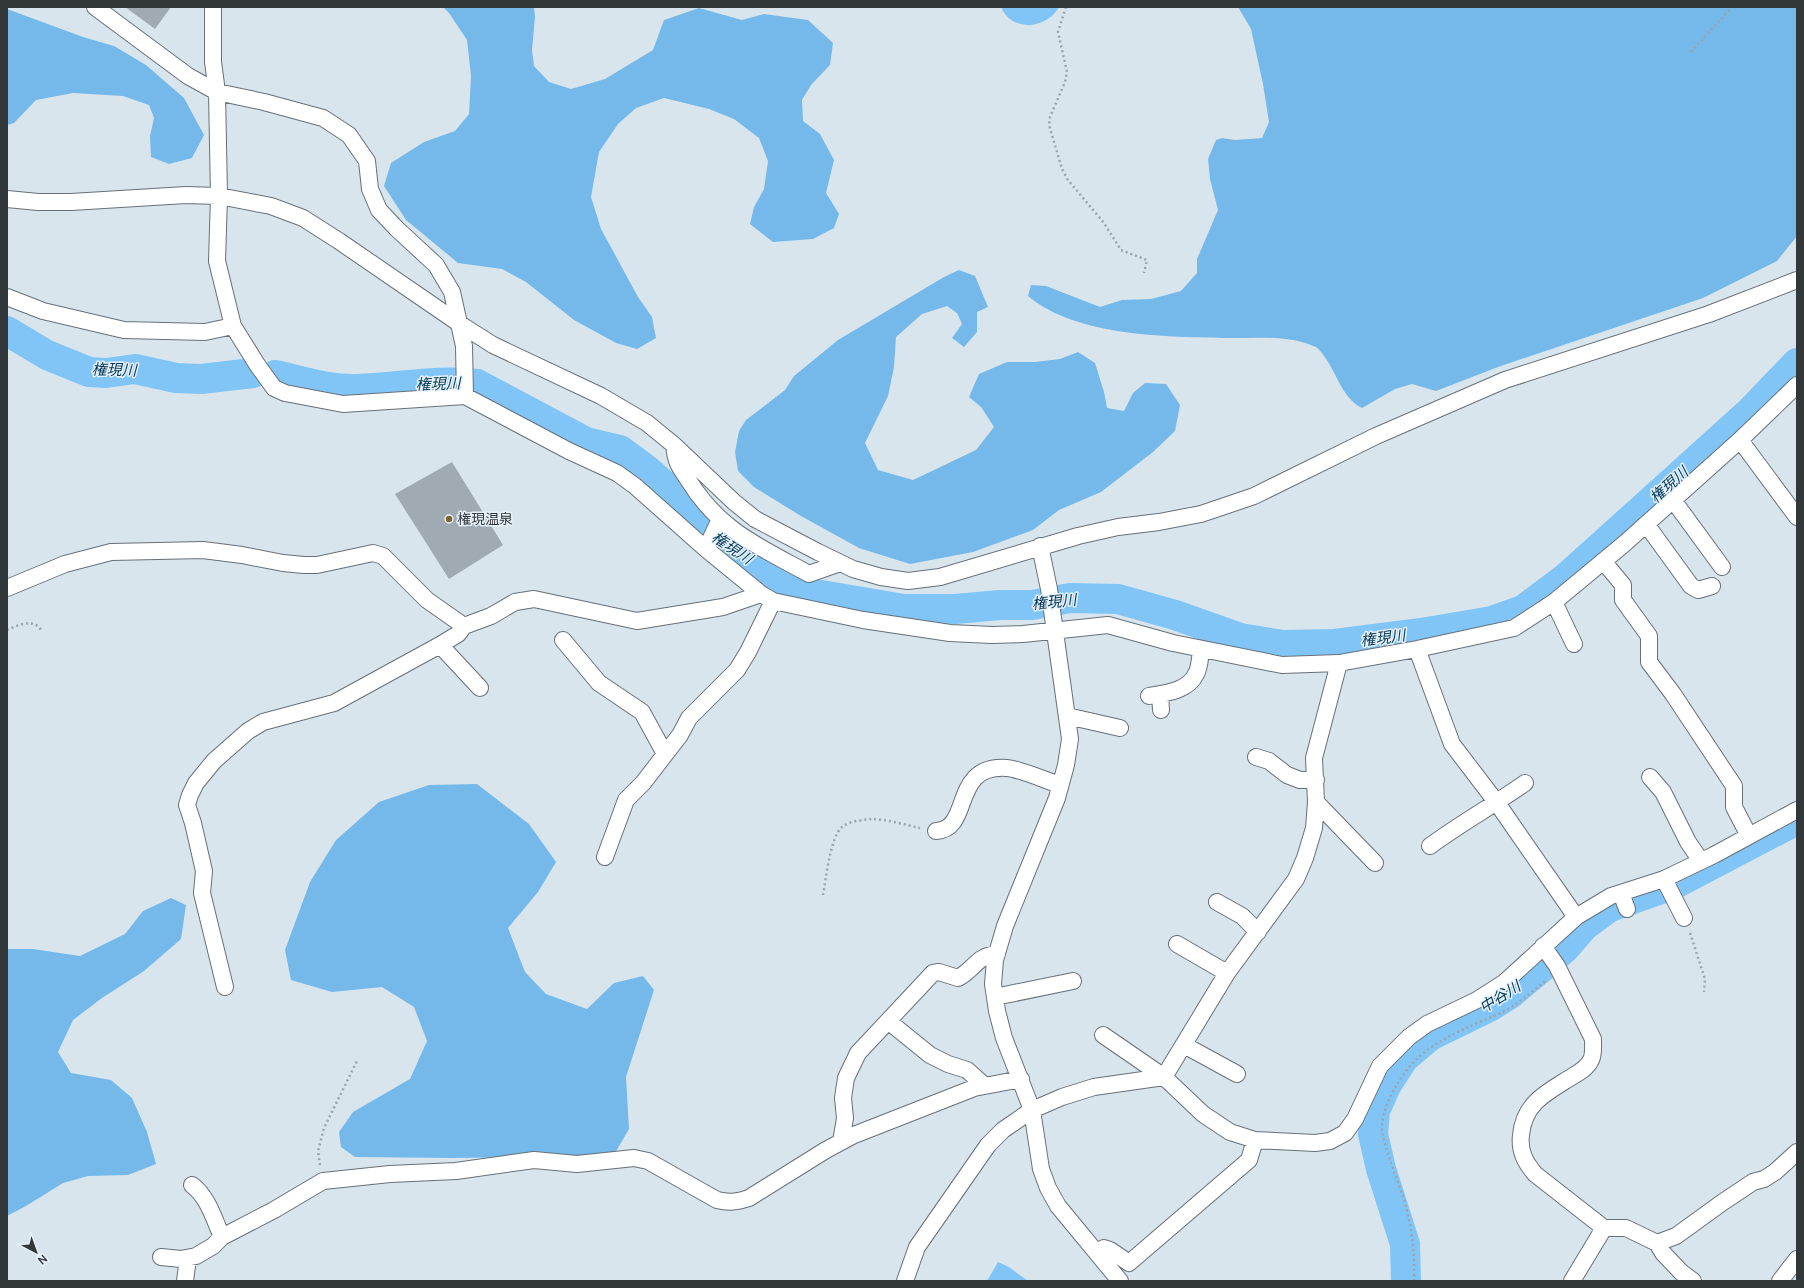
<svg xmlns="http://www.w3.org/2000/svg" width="1804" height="1288" viewBox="0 0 1804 1288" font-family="Manrope,'Noto Sans JP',sans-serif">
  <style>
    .forest { fill: #75b9ea }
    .water { fill: #81c5f7 }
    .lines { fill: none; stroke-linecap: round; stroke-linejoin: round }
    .river { stroke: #81c5f7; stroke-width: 30 }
    .building { fill: #9faab2 }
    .minor-casing { stroke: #667078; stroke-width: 18 }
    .path { stroke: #9ba4aa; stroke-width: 2.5; stroke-dasharray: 2 3; stroke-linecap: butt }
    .minor { stroke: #fff; stroke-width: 16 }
    .poi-dot { fill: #796836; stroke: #e7f2fb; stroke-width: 1.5 }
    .labels { text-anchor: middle; stroke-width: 3; stroke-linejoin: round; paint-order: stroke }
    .poi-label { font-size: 14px; fill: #32373a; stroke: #e7f2fb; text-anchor: start }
    .water-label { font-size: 15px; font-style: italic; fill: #003757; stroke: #e7f2fb }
  </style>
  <rect width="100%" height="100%" fill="#d9e5ed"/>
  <path class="forest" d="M 443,7 L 534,7 L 535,17 L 532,50 L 534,66 L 549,82 L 571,89 L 605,79 L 653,50 L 664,20 L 699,8 L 742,20 L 764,14 L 808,20 L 833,43 L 830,65 L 811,85 L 802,100 L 803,121 L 820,134 L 834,160 L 826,193 L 839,214 L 834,228 L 813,239 L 773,242 L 750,224 L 754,207 L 764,189 L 768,161 L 759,138 L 734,119 L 709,109 L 664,98 L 636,108 L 618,124 L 599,152 L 591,197 L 601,229 L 638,297 L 652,317 L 656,338 L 637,349 L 616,343 L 574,320 L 526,282 L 502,269 L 458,263 L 406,220 L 384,186 L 391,163 L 424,142 L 455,131 L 469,114 L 471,76 L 467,40 L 449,13 Z
    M 1238,7 L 1797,7 L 1797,236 L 1777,261 L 1703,298 L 1498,367 L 1436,391 L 1412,384 L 1395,389 L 1362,408 C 1342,398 1337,373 1324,356 C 1322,353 1319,349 1316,347 C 1288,335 1259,338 1229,338 C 1169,337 1077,337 1028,296 L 1031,285 L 1046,286 L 1100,307 L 1122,300 L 1151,299 L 1181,291 L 1197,273 L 1197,259 L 1218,210 L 1210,179 L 1208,159 L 1216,140 L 1222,138 L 1235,140 L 1262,138 L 1269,122 L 1263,84 L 1251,29 Z
    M 7,9 L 83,37 L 114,46 L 146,65 L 184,98 L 204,135 L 192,158 L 169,164 L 151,157 L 150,136 L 154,118 L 149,105 L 123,96 L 73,93 L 36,100 L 14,123 L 7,125 Z
    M 959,270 L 975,276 L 988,307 L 977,312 L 977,332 L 964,347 L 952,338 L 962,324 L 957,313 L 947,306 L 922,314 L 896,337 L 894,367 L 888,396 L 865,443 L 878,470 L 913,480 L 976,450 L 994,427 L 981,407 L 969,397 L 979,374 L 1007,362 L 1035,362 L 1060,359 L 1078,352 L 1095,363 L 1104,392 L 1107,408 L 1124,411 L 1133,393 L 1145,383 L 1166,384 L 1180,405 L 1175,431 L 1153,452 L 1101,492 L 1059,510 L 1033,530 L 973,552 L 910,564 L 859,548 L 801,516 L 754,487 L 738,471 L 735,452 L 739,431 L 746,420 L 785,390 L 794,376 L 838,340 L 944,277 Z
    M 477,784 L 529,824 L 556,862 L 538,892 L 508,928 L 525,972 L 546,994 L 587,1009 L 614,983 L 643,976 L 654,990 L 626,1077 L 629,1129 L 615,1153 L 588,1163 L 538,1157 L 453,1158 L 355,1157 L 341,1147 L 339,1132 L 353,1112 L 410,1079 L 427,1041 L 414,1007 L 382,987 L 332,992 L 291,980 L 285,950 L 310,882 L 336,840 L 379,802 L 429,785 Z
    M 171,898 L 186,905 L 181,939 L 144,971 L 102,998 L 73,1020 L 58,1052 L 71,1073 L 111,1080 L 132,1098 L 147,1132 L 156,1164 L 128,1175 L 88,1176 L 63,1183 L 26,1206 L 7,1216 L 7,949 L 33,949 L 80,956 L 125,934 L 143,911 Z"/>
  <path class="water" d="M 1001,7 L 1059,7 C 1047,29 1012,33 1001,7 Z
    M 998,1262 L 1009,1267 L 1028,1281 L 987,1281 Z"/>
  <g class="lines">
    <path class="river" d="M 7,331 L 47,355 L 89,372 L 106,373 L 135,369 L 176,378 L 201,379 L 253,373
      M 275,375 C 302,381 329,390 357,389 C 397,388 437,379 477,384 L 586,442 L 620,450 L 647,470 L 675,495 L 703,528 L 727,547 L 794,587 L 815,594 L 904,609 L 955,609 L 1000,605 L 1032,605 L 1070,598 L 1118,599 L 1175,615 L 1240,638 L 1283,645 L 1335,644 L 1421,633 L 1492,621 L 1523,610 L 1567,577 L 1750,412 L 1797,363
      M 1406,1281 L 1405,1244 L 1381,1169 L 1373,1134 L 1375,1111 L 1386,1086 L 1404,1058 L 1430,1036 L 1491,1006 L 1510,994 L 1565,948 L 1584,926 L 1610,907 L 1675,884 L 1797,820"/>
  </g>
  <path class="building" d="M 125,7 L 171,7 L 155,29 Z
    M 452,462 L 503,545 L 449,579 L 395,494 Z"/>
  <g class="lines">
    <defs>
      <path id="minor" d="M 95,7 L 188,76 L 217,92 L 264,102 L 323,118 L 349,135 L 367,161 L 370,189 L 379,210 L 397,229 L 436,265 L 452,292 L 464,346 L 465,396
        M 213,7 L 213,62 L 217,92 L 219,196 L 217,261 L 233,326 L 258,366 L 274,388 L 285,393 L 343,404 L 465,396 L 569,451 L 617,473 L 635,486 L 706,549 L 761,594 L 773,601 L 863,620 L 950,633 L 992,635 L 1023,634 L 1108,625 L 1173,643 L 1282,665 L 1339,663 L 1417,649 L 1514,628 L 1554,602 L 1624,544 L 1740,440 L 1797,385
        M 7,199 L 38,202 L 71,202 L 186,195 L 219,196 L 271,206 L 303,218 L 339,241 L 460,324 L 493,345 L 601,396 L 647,423 L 674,445 L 734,502 L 755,519 L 818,552 L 853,569 L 881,577 L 908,581 L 940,577 L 1078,536 L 1118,527 L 1159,522 L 1201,514 L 1254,496 L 1376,436 L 1505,380 L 1709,314 L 1797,280
        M 7,297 L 43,311 L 124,330 L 205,332 L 233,326
        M 1740,440 L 1797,517
        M 674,445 C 676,464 679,466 689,481 C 720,531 760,547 809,574 L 840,563
        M 1673,500 L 1722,567
        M 1646,524 L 1691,586 L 1698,590 L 1712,586
        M 1040,546 L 1049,589 L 1070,739 L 1066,765 L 1057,798 L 1005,926 L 995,960 L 993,984 L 997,1011 L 1004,1038 L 1032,1110 L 1041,1169 L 1048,1188 L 1058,1206 L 1120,1281
        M 706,549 L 720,519
        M 1603,561 L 1623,585 L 1623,600 L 1649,636 L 1649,662 L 1673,694 L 1734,786 L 1734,807 L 1749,836
        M 7,588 L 65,564 L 111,552 L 203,550 L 242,555 L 283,563 L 304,565 L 317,565 L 373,553 L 383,556 L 427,600 L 464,626 L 491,616 L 515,602 L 534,599 L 637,621 L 723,607 L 761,594
        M 1554,602 L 1574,644
        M 563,640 L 599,683 L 642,712 L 665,754
        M 440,645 L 480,688
        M 1417,649 L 1452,744 L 1497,803 L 1576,917
        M 1160,694 L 1161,710
        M 1149,696 C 1166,693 1188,691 1196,674 C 1200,667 1200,657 1201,649
        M 1067,716 L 1120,728
        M 1256,757 L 1269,761 L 1287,775 L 1300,780 L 1316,780
        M 1650,777 L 1663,792 L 1688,842 L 1701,861
        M 1316,802 L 1375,863
        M 936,831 C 973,829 950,764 1007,768 C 1020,769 1047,781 1060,785
        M 1430,846 C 1461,823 1494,805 1525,783
        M 605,857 L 626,800 L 643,783 L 680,735 L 689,718 L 737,670 L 748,652 L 773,601
        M 1664,879 L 1684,918
        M 1621,893 L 1627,909
        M 1217,902 L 1242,916 L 1258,932
        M 1177,944 L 1227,973
        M 1543,946 L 1557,966 L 1593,1039 C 1593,1046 1594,1054 1591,1060 C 1587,1068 1580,1072 1573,1076 C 1548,1092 1524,1102 1521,1135 C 1519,1151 1525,1162 1535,1174 L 1604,1228 L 1626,1228 L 1657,1243 L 1663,1253 L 1681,1272 L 1693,1281
        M 225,987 L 202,893 L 204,871 L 193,823 L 187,805 L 190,795 L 196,783 L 214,761 L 248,731 L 263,722 L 334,703 L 440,645 L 458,634 L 464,626
        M 995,997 L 1073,981
        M 888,1021 L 930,1055 L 948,1064 L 967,1070 L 985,1086
        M 1103,1035 L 1164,1077 L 1203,1114 L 1230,1132 L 1255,1140 L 1315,1143 L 1330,1141 L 1345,1133 L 1355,1119 L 1380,1066 L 1409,1037 L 1427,1024 L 1477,1000 L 1505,982 L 1576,917 L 1611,896 L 1664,879 L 1714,855 L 1797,810
        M 1184,1045 L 1237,1074
        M 1164,1077 L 1227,973 L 1296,879 L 1305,858 L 1314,828 L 1316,802 L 1314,758 L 1339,663
        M 841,1142 L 845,1118 L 843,1098 L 846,1078 L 858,1053 L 933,973 L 939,972 L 958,978 C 975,969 976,956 997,954
        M 192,1185 C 208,1197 214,1219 222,1237
        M 1657,1243 L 1676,1236 L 1723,1202 L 1753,1182 L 1764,1179 L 1775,1172 L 1797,1152
        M 1097,1252 L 1104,1248 L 1110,1250 L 1129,1263 L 1249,1160 L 1255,1140
        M 161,1257 L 181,1259 L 196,1256 L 213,1246 L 222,1237 L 274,1210 L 323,1181 L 390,1174 L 456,1171 L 534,1160 L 577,1164 L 634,1158 L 648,1161 L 717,1200 C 729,1203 737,1202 749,1198 L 826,1150 L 854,1135 L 974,1088 L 1021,1079
        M 185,1281 L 188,1258
        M 905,1281 L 917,1247 L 988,1145 L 1003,1130 L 1032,1110 L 1062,1097 L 1094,1087 L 1164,1077
        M 1572,1281 L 1604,1228
        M 1780,1281 L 1797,1259"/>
    </defs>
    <use href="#minor" class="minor-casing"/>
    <path class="path" d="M 1066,7 L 1058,32 L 1067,72 L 1065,82 L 1050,117 L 1049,125 L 1062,169 L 1068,180 L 1104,223 L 1121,250 L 1147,260 L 1144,273
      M 1691,52 L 1732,7
      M 7,630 C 18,625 34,618 41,630
      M 823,895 C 826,879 830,838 842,827 C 849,821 862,820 872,819 C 886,819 906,825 920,828
      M 1690,933 L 1705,979 L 1704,992
      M 320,1165 L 318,1151 L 324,1128 L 358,1059
      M 1414,1281 C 1415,1255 1412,1228 1405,1203 C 1398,1180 1388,1159 1383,1136 C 1380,1124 1385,1107 1391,1095 C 1412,1054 1437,1041 1477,1023 C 1488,1018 1500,1014 1510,1008 C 1523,1000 1535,989 1547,980"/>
    <use href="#minor" class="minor"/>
  </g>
  <circle class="poi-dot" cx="449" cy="519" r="4"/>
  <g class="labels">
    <g class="poi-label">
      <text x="457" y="524">権現温泉</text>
    </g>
    <g class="water-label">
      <text transform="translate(114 370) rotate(1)" y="5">権現川</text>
      <text transform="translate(438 384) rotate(-2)" y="5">権現川</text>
      <text transform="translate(1669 485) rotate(-42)" y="5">権現川</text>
      <text transform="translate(732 548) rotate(34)" y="5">権現川</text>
      <text transform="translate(1054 602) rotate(-6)" y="5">権現川</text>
      <text transform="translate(1383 638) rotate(-7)" y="5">権現川</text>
      <text transform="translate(1500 997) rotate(-32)" y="5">中谷川</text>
    </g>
  </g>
  <rect width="1804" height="1288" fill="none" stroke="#32373a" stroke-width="16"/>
  <g transform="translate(36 1252) rotate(139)" stroke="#e7f2fb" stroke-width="3" paint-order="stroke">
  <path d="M0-3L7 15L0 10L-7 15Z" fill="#32373a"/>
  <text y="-6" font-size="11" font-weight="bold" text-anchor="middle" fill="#32373a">N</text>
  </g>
</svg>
